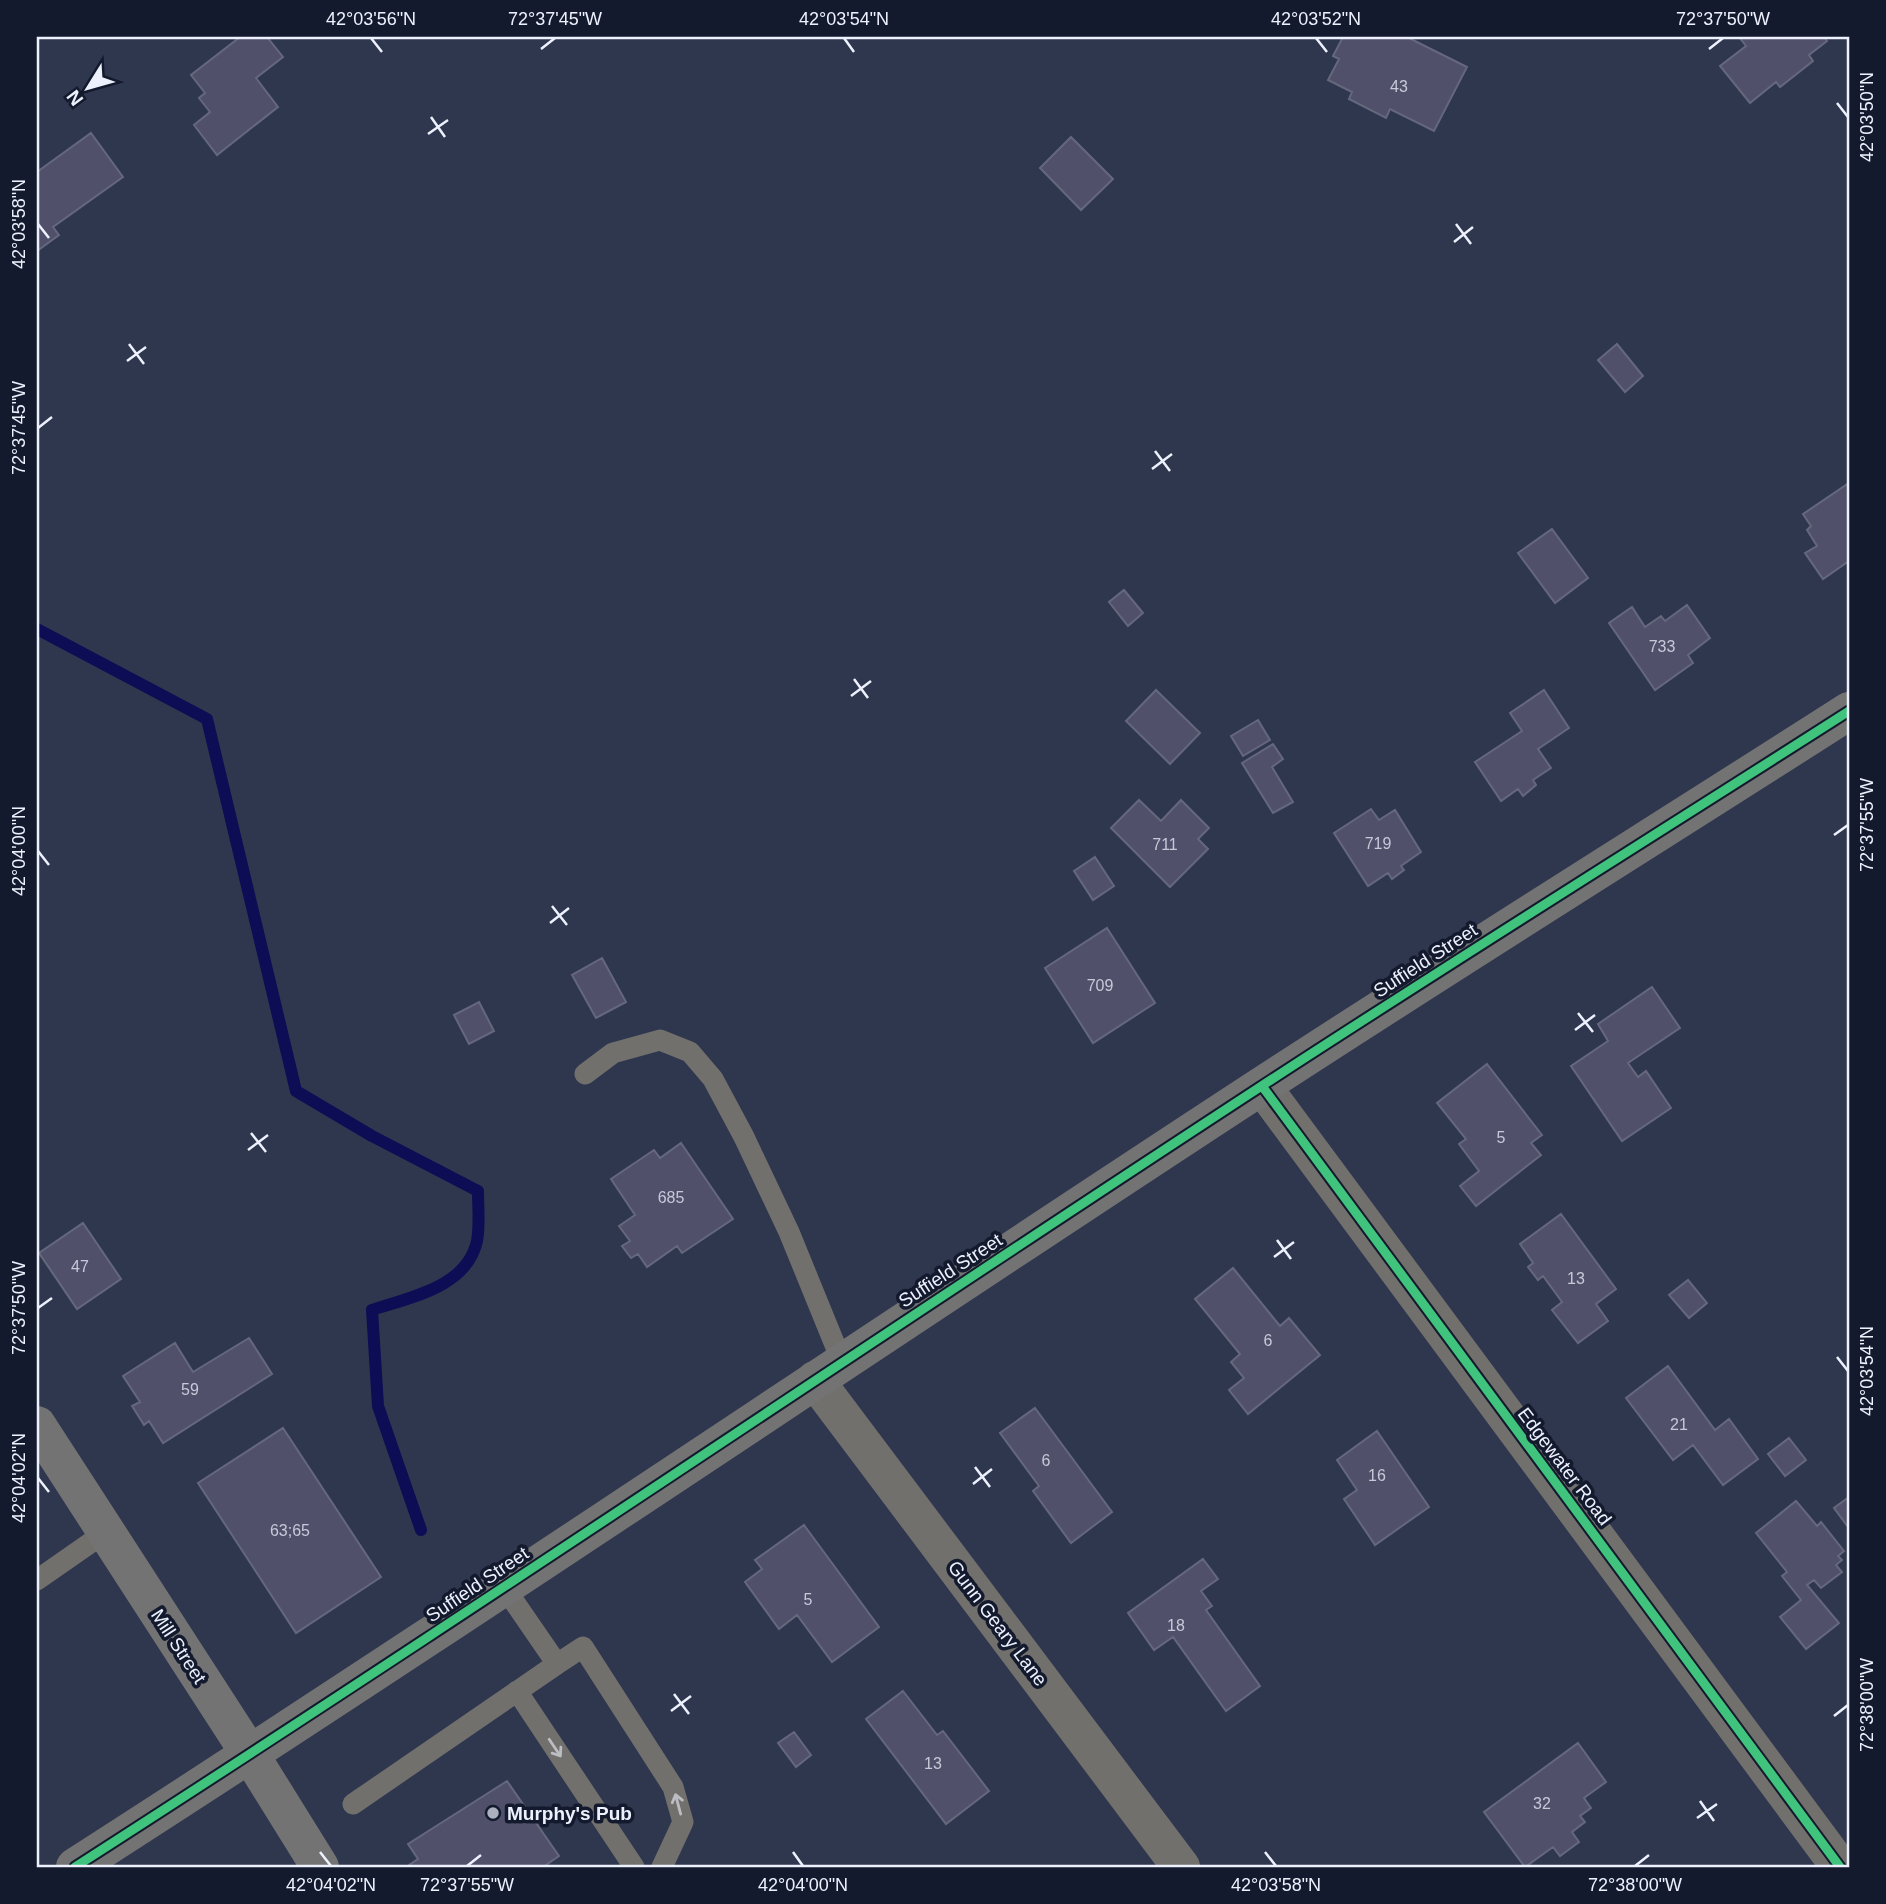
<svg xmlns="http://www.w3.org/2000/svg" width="1886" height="1904" viewBox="0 0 1886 1904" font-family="Helvetica,sans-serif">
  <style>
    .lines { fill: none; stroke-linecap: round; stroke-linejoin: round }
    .stream { stroke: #0c0d54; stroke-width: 12 }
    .building { fill: #50506b; stroke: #65687d; stroke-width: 2 }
    .lane { stroke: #72706d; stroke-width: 21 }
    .street { stroke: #72706d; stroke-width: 38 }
    .secondary { stroke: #747373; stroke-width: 38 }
    .cycleway-casing { stroke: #131a2e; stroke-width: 13 }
    .cycleway { stroke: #40c37c; stroke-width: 9 }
    .oneway { stroke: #bcbdc3 }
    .ticks { fill: none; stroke: #edf1fd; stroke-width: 2.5 }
    .poi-dot { fill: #aab0c0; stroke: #131a2e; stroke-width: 2.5 }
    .labels { text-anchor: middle; stroke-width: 7; stroke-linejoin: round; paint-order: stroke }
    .number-label { font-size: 16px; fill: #c6c9d8 }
    .street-label { font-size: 19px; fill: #edf1fd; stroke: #131a2e }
    .poi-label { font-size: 19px; font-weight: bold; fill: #edf1fd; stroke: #131a2e; text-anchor: start }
    .neatline { fill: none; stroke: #edf1fd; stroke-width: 2.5 }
    .ticks-label { font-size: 18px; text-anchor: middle; fill: #edf1fd }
  </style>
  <rect width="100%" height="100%" fill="#2f374f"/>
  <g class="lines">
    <path class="stream" d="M 37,629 L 207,719 L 296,1091 L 372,1136 L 478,1191 C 478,1207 480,1225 477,1241 C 467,1287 411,1297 372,1310 L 378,1406 L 421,1530"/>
  </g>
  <path class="building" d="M 240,37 L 267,37 L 283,57 L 256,78 L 278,107 L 217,155 L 194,125 L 210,112 L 199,98 L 205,93 L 191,75 Z
    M 1343,37 L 1407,37 L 1467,67 L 1434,131 L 1390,109 L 1386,118 L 1349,99 L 1352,92 L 1328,80 L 1339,59 L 1333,56 Z
    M 1739,37 L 1824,37 L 1827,41 L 1809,55 L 1813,61 L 1780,87 L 1776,82 L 1750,103 L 1720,66 L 1746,46 Z
    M 91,133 L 123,177 L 53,227 L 59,235 L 37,251 L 37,172 Z
    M 1071,137 L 1113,179 L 1081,210 L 1040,168 Z
    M 1617,344 L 1643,376 L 1625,392 L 1598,360 Z
    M 1849,483 L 1849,561 L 1823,579 L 1805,553 L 1817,546 L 1807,530 L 1811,526 L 1803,514 Z
    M 1552,529 L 1588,578 L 1555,603 L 1518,553 Z
    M 1124,590 L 1143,613 L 1128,626 L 1109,602 Z
    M 1687,605 L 1710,638 L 1688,655 L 1693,663 L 1655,690 L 1609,623 L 1632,607 L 1645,627 L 1661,616 L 1665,621 Z
    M 1156,690 L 1200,733 L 1170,764 L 1126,721 Z
    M 1544,690 L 1569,728 L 1538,749 L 1551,768 L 1533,780 L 1536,785 L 1523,796 L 1518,789 L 1501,801 L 1475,762 L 1522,731 L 1510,713 Z
    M 1258,720 L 1270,740 L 1243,756 L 1231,736 Z
    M 1273,744 L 1283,759 L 1272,767 L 1293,802 L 1273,813 L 1242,763 Z
    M 1139,800 L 1161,821 L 1181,800 L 1209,828 L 1198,839 L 1208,849 L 1170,887 L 1111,828 Z
    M 1371,809 L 1379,820 L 1395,810 L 1421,852 L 1401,866 L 1404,870 L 1392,879 L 1388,873 L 1368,886 L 1334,833 Z
    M 1095,857 L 1114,886 L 1093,900 L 1074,871 Z
    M 1107,928 L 1155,1003 L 1093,1043 L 1045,968 Z
    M 602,958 L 626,1002 L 596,1018 L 572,975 Z
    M 1652,987 L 1680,1028 L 1628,1063 L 1638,1077 L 1646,1071 L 1671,1108 L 1622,1141 L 1571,1066 L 1608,1041 L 1598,1024 Z
    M 479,1002 L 494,1031 L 469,1044 L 454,1015 Z
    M 1487,1064 L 1542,1135 L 1531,1143 L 1541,1155 L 1476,1206 L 1460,1186 L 1479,1171 L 1459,1144 L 1466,1139 L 1437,1103 Z
    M 681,1143 L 733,1219 L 682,1253 L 677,1246 L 647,1267 L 638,1254 L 631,1258 L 622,1246 L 630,1241 L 619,1226 L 635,1215 L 611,1179 L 654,1150 L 660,1158 Z
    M 1561,1214 L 1616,1289 L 1596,1304 L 1608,1321 L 1578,1343 L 1552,1310 L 1562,1302 L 1543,1276 L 1538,1280 L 1528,1267 L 1533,1263 L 1520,1244 Z
    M 83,1223 L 121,1279 L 77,1309 L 39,1253 Z
    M 1233,1268 L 1280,1326 L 1289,1318 L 1320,1355 L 1248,1414 L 1229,1390 L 1244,1378 L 1231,1362 L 1240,1354 L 1195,1299 Z
    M 1688,1280 L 1707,1303 L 1689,1318 L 1669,1295 Z
    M 249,1338 L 272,1374 L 163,1443 L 149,1421 L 144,1425 L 132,1406 L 140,1402 L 123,1376 L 175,1343 L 193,1372 Z
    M 1668,1366 L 1715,1430 L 1729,1419 L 1758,1459 L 1723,1485 L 1693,1445 L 1673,1460 L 1626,1398 Z
    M 1035,1408 L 1112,1512 L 1071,1543 L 1033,1491 L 1039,1486 L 1000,1433 Z
    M 283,1428 L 381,1577 L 296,1633 L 198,1483 Z
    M 1377,1431 L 1429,1507 L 1375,1545 L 1344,1499 L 1357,1490 L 1337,1460 Z
    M 1789,1438 L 1806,1460 L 1785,1476 L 1768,1454 Z
    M 1849,1497 L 1849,1526 L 1848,1527 L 1834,1508 Z
    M 1796,1501 L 1817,1526 L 1821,1522 L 1844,1551 L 1838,1556 L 1842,1560 L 1836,1565 L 1842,1572 L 1821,1588 L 1814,1580 L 1807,1585 L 1839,1623 L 1806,1649 L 1780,1617 L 1801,1600 L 1782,1576 L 1787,1572 L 1756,1533 Z
    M 804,1525 L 879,1627 L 832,1662 L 797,1615 L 779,1629 L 745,1582 L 762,1569 L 755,1560 Z
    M 1203,1559 L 1218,1579 L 1201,1591 L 1212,1606 L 1206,1610 L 1260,1686 L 1226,1711 L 1173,1637 L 1154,1650 L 1128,1613 Z
    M 903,1691 L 937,1735 L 943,1731 L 989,1791 L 946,1824 L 866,1719 Z
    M 794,1732 L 811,1755 L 796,1767 L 778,1743 Z
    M 1578,1743 L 1606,1782 L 1584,1798 L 1591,1808 L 1580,1816 L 1585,1822 L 1572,1832 L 1579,1842 L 1560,1856 L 1553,1847 L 1525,1867 L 1484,1812 Z
    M 507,1781 L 559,1856 L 543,1867 L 406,1867 L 418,1859 L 408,1844 Z"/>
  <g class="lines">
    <path class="lane" d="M 585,1074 L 613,1053 L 660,1040 L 690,1052 L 713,1079 L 744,1137 L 789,1232 L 842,1362
      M 37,1580 L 106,1532
      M 557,1664 L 583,1647 L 673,1787 L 683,1822 L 662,1867
      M 517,1691 L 634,1867
      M 353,1804 L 557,1664 L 504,1587"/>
    <path class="street" d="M 1262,1086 L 1840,1867
      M 815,1380 L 1181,1867"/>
    <path class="secondary" d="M 37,1425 L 251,1756 L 320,1867
      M 75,1867 C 472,1612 862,1347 1257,1089 C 1453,961 1652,837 1849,711"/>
    <defs>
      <path id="cycleway" d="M 1262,1086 L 1840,1867
        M 75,1867 C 472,1612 862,1347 1257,1089 C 1453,961 1652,837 1849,711"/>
    </defs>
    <use href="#cycleway" class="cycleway-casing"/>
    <use href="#cycleway" class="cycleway"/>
  </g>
  <defs><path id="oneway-shaft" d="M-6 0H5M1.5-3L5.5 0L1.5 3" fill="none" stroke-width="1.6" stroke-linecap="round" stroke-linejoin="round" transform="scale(1.75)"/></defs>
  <g class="oneway">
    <use href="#oneway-shaft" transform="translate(555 1748) rotate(56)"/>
    <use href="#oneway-shaft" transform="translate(678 1804) rotate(-105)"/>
  </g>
  <path class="ticks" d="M 371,38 L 382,52M 844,38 L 854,52M 1316,38 L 1327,52M 541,49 L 555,38M 1709,49 L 1723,38M 1837,103 L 1848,117M 431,117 L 445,137M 428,134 L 448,120M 38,224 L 49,238M 1456,224 L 1471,244M 1454,242 L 1473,227M 129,344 L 144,364M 127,361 L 146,347M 38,428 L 52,417M 1155,451 L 1170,471M 1152,469 L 1172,454M 854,679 L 868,698M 851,696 L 871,681M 1834,835 L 1848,825M 38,851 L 49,865M 552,906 L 567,925M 550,923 L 569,908M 1578,1013 L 1593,1032M 1575,1030 L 1595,1015M 251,1133 L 266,1152M 248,1150 L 268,1135M 1277,1240 L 1291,1259M 1274,1257 L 1294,1242M 38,1308 L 52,1298M 1837,1357 L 1848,1371M 975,1467 L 990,1487M 38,1478 L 49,1492M 973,1484 L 992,1469M 674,1694 L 689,1714M 671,1711 L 691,1696M 1834,1716 L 1848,1705M 1700,1801 L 1714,1821M 1697,1818 L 1717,1804M 320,1852 L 331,1866M 793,1852 L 803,1866M 1265,1852 L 1276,1866M 467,1866 L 481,1855M 1635,1866 L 1649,1855"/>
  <circle class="poi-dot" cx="493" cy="1813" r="7"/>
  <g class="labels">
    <g class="number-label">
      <text x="1399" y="92">43</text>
      <text x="1662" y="652">733</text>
      <text x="1378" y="849">719</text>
      <text x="1165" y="850">711</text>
      <text x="1100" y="991">709</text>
      <text x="1501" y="1143">5</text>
      <text x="671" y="1203">685</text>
      <text x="80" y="1272">47</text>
      <text x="1576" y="1284">13</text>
      <text x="1268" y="1346">6</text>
      <text x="190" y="1395">59</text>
      <text x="1679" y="1430">21</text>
      <text x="1046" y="1466">6</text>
      <text x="1377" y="1481">16</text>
      <text x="290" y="1536">63;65</text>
      <text x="808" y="1605">5</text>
      <text x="1176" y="1631">18</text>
      <text x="933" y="1769">13</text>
      <text x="1542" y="1809">32</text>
    </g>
    <g class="street-label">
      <text transform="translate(1425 960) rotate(-33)" y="7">Suffield Street</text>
      <text transform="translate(950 1270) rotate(-33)" y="7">Suffield Street</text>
      <text transform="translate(1565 1466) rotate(53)" y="7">Edgewater Road</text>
      <text transform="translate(477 1584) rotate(-34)" y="7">Suffield Street</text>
      <text transform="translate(998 1623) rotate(53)" y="7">Gunn Geary Lane</text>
      <text transform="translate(179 1646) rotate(57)" y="7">Mill Street</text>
    </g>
    <g class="poi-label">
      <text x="507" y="1820">Murphy's Pub</text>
    </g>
  </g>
  <rect width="1886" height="1904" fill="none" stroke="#131a2e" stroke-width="77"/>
  <g transform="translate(88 88) rotate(233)" stroke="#131a2e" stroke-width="5" paint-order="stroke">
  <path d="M0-5L12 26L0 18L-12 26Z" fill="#edf1fd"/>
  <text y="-10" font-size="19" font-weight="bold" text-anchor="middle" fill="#edf1fd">N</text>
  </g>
  <rect x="38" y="38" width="1810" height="1828" class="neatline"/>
  <g class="ticks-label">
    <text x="371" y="25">42°03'56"N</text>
    <text x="555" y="25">72°37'45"W</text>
    <text x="844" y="25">42°03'54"N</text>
    <text x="1316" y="25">42°03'52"N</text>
    <text x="1723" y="25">72°37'50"W</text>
    <text transform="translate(1867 117) rotate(-90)" y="6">42°03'50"N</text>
    <text transform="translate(19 224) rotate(-90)" y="6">42°03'58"N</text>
    <text transform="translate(19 428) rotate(-90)" y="6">72°37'45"W</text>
    <text transform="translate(1867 825) rotate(-90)" y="6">72°37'55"W</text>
    <text transform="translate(19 851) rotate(-90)" y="6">42°04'00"N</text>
    <text transform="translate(19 1308) rotate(-90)" y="6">72°37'50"W</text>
    <text transform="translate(1867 1371) rotate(-90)" y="6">42°03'54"N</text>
    <text transform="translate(19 1478) rotate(-90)" y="6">42°04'02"N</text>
    <text transform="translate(1867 1705) rotate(-90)" y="6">72°38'00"W</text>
    <text x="331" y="1891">42°04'02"N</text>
    <text x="467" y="1891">72°37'55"W</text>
    <text x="803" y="1891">42°04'00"N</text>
    <text x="1276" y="1891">42°03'58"N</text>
    <text x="1635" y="1891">72°38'00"W</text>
  </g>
</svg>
